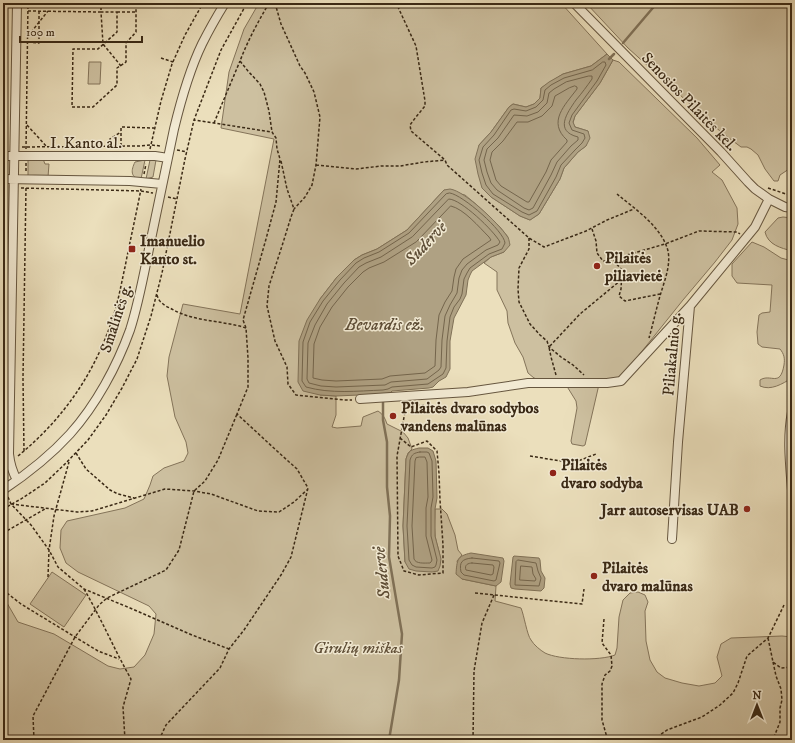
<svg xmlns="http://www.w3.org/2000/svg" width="795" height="743" viewBox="0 0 795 743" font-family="'IM FELL DW Pica',serif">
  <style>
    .green { fill: #cdc0a0; stroke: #84745a }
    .water { fill: #afa183; stroke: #807157 }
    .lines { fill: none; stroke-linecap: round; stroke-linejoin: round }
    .shore { stroke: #74654c; stroke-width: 1 }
    .stream { stroke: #807157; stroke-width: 2.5 }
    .street-casing { stroke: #66563f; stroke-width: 10 }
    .path { stroke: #3a2915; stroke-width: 1.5; stroke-dasharray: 3 2; stroke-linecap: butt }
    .street { stroke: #f2ead3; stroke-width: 8 }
    .poi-dot { fill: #8f2418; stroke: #f2ead3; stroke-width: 1.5 }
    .labels { text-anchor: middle; stroke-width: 3; stroke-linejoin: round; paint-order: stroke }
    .street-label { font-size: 16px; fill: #3a2915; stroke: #f2ead3 }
    .poi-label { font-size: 16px; font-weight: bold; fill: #3a2915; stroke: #f2ead3; text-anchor: start }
    .park-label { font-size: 16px; font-style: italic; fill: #5f4f38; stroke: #f2ead3 }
    .water-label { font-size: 17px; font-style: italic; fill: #5d4d36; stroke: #f2ead3 }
  </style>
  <rect width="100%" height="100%" fill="#ebdfbc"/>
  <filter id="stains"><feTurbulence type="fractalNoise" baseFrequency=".005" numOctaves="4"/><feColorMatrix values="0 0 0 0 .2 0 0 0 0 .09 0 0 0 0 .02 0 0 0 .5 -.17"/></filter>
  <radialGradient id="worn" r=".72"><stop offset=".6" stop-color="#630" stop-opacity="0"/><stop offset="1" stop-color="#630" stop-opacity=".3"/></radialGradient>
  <path class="green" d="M 259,3 L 561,3 L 607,54 L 591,66 L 563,74 L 541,88 L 540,98 L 534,104 L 526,107 L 513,104 L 509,107 L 491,132 L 479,145 L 491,197 L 520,216 L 530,220 L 539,214 L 560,179 L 564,168 L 578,152 L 586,146 L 588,131 L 575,127 L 573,123 L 575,116 L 600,83 L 613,60 L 619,62 L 697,138 L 720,165 L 712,172 L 722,180 L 737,208 L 738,224 L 732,240 L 715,262 L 683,300 L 623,375 L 616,378 L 600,380 L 585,445 L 583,446 L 572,444 L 571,441 L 577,408 L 576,401 L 563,380 L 540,380 L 534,378 L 528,373 L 523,357 L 515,343 L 508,323 L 507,311 L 497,290 L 497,272 L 484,263 L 491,257 L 504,252 L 508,237 L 500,227 L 477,205 L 465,195 L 444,190 L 407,230 L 377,249 L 362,255 L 354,260 L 337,277 L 320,299 L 320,395 L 336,396 L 336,415 L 332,427 L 337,428 L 361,426 L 363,417 L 378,411 C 383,414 385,418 387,424 L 403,432 L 408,438 L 412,449 L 408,453 L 406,459 L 403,526 L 405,562 L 437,571 C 445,559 436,547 435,534 C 434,526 435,517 435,509 L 442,509 L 447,514 L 455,535 L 458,550 L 462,555 L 457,561 L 462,579 L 496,586 L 495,601 L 521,608 C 524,615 527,635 531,640 C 534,645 540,650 545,653 C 559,660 600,661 615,655 L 617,648 L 619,617 L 623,600 L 630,593 L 638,592 L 645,595 L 648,602 L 645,611 L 646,641 L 650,660 L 657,672 L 665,678 L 682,683 L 699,686 L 715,683 L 722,676 L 717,657 L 721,644 L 731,638 L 782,636 L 792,637 L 792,740 L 3,740 L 3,601 L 7,603 L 18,622 L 54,634 L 108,666 L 120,669 L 134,667 L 145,655 L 154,634 L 156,614 L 149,606 L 78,572 L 66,563 L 60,548 L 61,530 L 67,521 L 125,508 L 144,499 L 150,485 L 153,476 L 164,468 L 184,461 L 188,453 L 186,442 L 175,417 L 167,376 L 169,357 L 183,304 L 240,314 L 274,139 L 221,128 L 229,72 L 244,29 Z
    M 586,3 L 792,3 L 792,167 L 780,175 L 778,181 L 774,181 L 765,169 L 758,155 L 751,149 L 747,147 L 741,147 L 721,132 L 628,48 Z
    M 89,62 L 101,62 L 100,84 L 88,84 Z
    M 28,159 L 43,159 L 45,164 L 49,164 L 48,177 L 28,177 Z
    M 145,160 L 141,179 C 130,178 131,170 135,162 Z
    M 150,160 L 156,160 L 153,177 L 146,179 Z
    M 783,217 L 792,218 L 792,251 C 781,248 768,245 765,232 L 778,218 Z
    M 752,242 L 764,247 L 781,258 L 792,261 L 792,378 C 782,384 771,391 760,386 L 760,380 C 771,373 780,388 784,365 C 785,358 784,354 780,349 L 762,347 L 758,344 L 757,332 L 759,315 L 762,313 L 770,312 L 772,285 L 737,283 L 732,276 L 732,264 Z
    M 52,572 L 86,595 L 64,627 L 30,604 Z"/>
  <path class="water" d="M 607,54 L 613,60 L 600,83 L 575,116 L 573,122 L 575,127 L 588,131 L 590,138 L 586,146 L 578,152 L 564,168 L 560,179 L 539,214 L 530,220 L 520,216 L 491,197 L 482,188 L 478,174 L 475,159 L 479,145 L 491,132 L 509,107 L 513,104 L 526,107 L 534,104 L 540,98 L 541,88 L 549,82 L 563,74 L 591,66 Z
    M 450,189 C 465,191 498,223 507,236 C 509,238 509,241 510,245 L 504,252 L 491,257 L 472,271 L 470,275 L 468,280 L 466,295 L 454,318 L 450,341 L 450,369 L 446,377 L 439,381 L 433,387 L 429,388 L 392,391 L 390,393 L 383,394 L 336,396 L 320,395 L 303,391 L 298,382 L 299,341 L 307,320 L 320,299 L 337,277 L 354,260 L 362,255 L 377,249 L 407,230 L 444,190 Z
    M 419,448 L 428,448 L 433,451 L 436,461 L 437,498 L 435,509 L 435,536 L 441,559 L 440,566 L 438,571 L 432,572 L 416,571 L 409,569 L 405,562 L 403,526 L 406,459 C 409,450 411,450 419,448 Z
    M 471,553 L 503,558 L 504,561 L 501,582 L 496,586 L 462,579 L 456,574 C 457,560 457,556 471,553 Z
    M 514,556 L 539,558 L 540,560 L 541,571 L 545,578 L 544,588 L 541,591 L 515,589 L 511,588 L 510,584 L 513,557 Z"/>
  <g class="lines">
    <path class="shore" d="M 603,62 L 605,62 L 606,65 L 597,81 L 572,115 L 569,123 L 572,130 L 584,134 L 585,138 L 582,143 L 575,150 L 561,165 L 556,177 L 537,211 L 529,215 L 522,212 L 493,194 L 486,185 L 482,173 L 479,160 L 483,147 L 494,135 L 511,110 L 514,109 L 526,111 L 536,107 L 543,100 L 545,90 L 551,85 L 564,78 L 592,70 Z
      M 589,76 L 592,76 L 592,79 C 587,86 582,93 576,100 C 567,113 554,131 578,137 L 578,140 L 571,146 L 557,162 L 551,175 L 533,208 L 529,210 L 524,208 L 497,190 L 491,183 L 487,172 L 484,160 L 487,149 L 498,138 L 514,115 L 527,116 L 538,112 L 547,103 L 549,93 L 554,89 L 566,82 Z
      M 575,86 L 577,87 L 577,89 C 565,105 547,122 567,140 L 567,142 L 551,160 L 546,172 L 529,202 L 527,202 L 501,186 L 496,180 L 490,160 L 492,152 L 503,141 L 517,122 L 528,122 L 542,116 L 552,106 L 555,96 L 569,88 Z
      M 450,193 C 463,195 504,231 505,243 L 502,249 L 489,254 L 470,268 L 467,273 L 464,279 L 462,294 L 460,299 L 454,307 L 450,317 L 447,341 L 446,368 L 443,374 L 428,384 L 392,387 L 388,389 L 383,390 C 357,391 331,394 306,387 L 302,381 L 303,342 L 310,322 L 323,301 L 340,280 L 356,263 L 364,258 L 379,252 L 409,233 L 446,194 Z
      M 449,199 C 461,199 494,231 500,242 L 498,245 L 486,250 L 467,264 L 462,270 L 459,278 L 457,293 L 450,305 L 445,316 L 442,340 L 441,367 L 439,370 L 427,379 L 391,382 L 385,385 L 336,387 L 321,386 L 309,383 L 307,379 L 308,343 L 315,325 L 327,304 L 344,283 L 359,267 L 366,263 L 381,257 L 412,237 Z
      M 451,206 C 464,209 479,227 489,237 L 491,240 L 463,259 L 456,269 L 454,277 L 452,291 L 445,302 L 439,315 L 436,340 L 435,366 L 425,373 L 390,376 L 382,379 L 336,381 L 322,380 L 313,378 L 313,376 L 314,344 L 320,327 L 332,307 L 348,287 L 363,272 L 369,268 L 384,262 L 416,242 Z
      M 420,452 L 427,452 L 429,453 L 432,461 L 433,497 L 431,508 L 431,536 L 437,560 L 436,565 L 435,567 L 432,568 L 416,567 L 412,565 L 409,560 L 407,526 L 410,460 C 412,454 414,453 420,452 Z
      M 420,457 L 425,457 L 427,462 L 428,497 L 426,508 L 426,536 L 432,560 L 431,562 L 430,563 C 424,563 416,564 414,559 L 412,526 L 415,461 L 416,458 Z
      M 472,558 L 499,561 L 500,563 L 496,580 L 494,581 L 464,575 L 461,572 C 459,562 462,559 472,558 Z
      M 518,560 L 536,563 L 538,571 L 541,578 L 539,586 L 515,585 L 516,562 Z
      M 472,563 L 493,565 L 494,567 L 493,574 L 491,575 L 466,570 C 464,565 468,563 472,563 Z
      M 521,566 L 532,567 L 533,574 L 536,579 L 535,581 L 520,580 Z"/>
    <path class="stream" d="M 623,43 L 657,3
      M 609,59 L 614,54
      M 383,402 L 383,420 L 387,442 L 387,487 L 390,516 L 389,557 L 402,634 L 399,680 L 389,740"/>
    <defs>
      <path id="street" d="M 17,3 L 9,454 C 10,464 12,471 17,480
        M 574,3 L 721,152 L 748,182 L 755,189 L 769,199 L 785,207 L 792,208
        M 3,156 L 155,156 L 168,158
        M 3,179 L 130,181 L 162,184
        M 360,399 L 468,392 L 528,383 L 607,383 L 621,381 L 690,306
        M 792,412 C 787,438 790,464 792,490
        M 3,490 C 27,474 50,456 70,434 C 96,405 117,366 130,330 C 139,302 144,273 150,244 C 158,206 166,167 174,129 C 181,100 189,71 202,44 C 209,30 217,16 225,3
        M 672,539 L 678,442 L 690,306 L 755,227 L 769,199"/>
    </defs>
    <use href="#street" class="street-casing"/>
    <path class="path" d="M 269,3 C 258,22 248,40 240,61 L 248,71 L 260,84 L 264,92 L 269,111 L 272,132
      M 275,3 L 281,24 L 300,66 L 305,73 L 314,92 L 320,117 L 316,165 L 312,185 L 305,197 L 294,209
      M 394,3 L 398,7 L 416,46 L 425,101 L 425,106 L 416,117 L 410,125 L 411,131 L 445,160 L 447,165 L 529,238 L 544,247 L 586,231 L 607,220 L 634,209
      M 28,11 L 101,12 L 101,3
      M 117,12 L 135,12
      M 28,36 L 48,11
      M 28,42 L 39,43 L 39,11
      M 161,58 L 173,62
      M 121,66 L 103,44 L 101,12 L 117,12 L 117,32 L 98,49 L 73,49 L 72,107 L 93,107 L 117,85 L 117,68 L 126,62 L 126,43 L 136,32 L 136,3
      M 3,107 L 5,3
      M 214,123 L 240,61
      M 27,125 L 47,147
      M 110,146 L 110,139 L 121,132
      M 121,146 L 121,127 L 154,128
      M 22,147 L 139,146 L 151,145 L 161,146
      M 26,149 L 28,3
      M 150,149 L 161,101 L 172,64 L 185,35 L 203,3
      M 177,150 L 187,152
      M 281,161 L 287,189 L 294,209 L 291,217 L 282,246 L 269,286 L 267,306 L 275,341 L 287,367 L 288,384 L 296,395 L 344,400 L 352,400
      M 26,163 L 26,171
      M 316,165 L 356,169 L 381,166 L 400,166 L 424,162 L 445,160
      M 144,174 L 146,164
      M 21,188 L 141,191 L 153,193
      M 768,188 L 792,196
      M 617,194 C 635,209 662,227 668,251 C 671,266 664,282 660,296 C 656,310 653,324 649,338
      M 168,197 L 177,199
      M 592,229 L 596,241 L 597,253 L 603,261 L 614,261 L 622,270 L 621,289 L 619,296 L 625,301 L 660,294
      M 529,238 L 529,249 L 519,268 L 518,289 L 519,302 L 530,324 L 540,335 L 547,341 L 549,347 L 561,357 L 573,365 L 584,375
      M 614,261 L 627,255 L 665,244 L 699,231 L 737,232 L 740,234
      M 157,295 C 158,298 159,301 162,303 C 164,305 167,307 170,308 C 193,322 221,320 246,328
      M 556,375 L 551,357 L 549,347 L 580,314 L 621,280
      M 400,438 L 411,447 L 427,441 L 437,451 L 439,473 L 440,500 L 443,545 L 443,573 L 419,575 L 404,571 L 398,556 L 397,456 L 406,406 L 424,405
      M 24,451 L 23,378 L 26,187
      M 76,453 L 86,469 L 110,490 L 118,494 L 134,498
      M 18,456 C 62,420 94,375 112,320 C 118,303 121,285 125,267 C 130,241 136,215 141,189
      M 530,456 L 573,463 L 596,454
      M 8,497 L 11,504 L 31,525 L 49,550 L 58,567 L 84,589 L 130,608 L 192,635 L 229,649
      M 11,504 L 77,512 L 92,511 L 165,489 L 194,491 L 211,494 L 258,511 L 279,512 L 294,502 L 308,489
      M 3,509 L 21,499 L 45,483 L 66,463 L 88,440 L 106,415 L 122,388 L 137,359 L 151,316 L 162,273 L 185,159 L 194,120 L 221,50 L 247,3
      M 3,533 L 45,509
      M 48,577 L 49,550 L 54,516 L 69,462
      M 84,589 C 101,618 114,649 131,679 L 123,707 L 125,740
      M 3,590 L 21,604 L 98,651 L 119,659
      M 475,593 L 582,604 L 584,589
      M 604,619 L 602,643 L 611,655 L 612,666 L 610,671 L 605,675 L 602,684 L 602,720 L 606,734 L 607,740
      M 768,638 L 773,662 L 781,668 L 792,667
      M 773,662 L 776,676 L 781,689 L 782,700 L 780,708 L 780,722 L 774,737 L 776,740
      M 34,740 L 33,716 L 75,637 L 99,605 L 107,598 L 166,570 L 179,550 L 194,491 L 205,481 L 218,460 L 237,414
      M 159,740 L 166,725 L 220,668 L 229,649 L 244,630 L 281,575 L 291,557 L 308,488 L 297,469 L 277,451 L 237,414 L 248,387 L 248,358 L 246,328 L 243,320 L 266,239 L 276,202 L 280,159 L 277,149 L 276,138 L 272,132 L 194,120
      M 473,740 L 474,671 L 482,623 L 494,595
      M 653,740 L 667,730 L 702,717 L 720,705 L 733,693 L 738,683 L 747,656 L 768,638 L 784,605"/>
    <use href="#street" class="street"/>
  </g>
  <g class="poi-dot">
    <rect x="128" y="245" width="8" height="8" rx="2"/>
    <circle cx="597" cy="266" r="4"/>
    <circle cx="393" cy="416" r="4"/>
    <circle cx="553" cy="473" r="4"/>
    <circle cx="747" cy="509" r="4"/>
    <circle cx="594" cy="576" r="4"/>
  </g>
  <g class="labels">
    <g class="street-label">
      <text transform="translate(690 101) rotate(46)" y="6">Senosios Pilaitės kel.</text>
      <text x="86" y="148">I. Kanto al.</text>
      <text transform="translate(115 318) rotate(-72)" y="6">Smalinės g.</text>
      <text transform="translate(671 354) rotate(-85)" y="6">Piliakalnio g.</text>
    </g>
    <g class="poi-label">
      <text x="140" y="246">Imanuelio<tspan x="140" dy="18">Kanto st.</tspan></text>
      <text x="605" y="263">Pilaitės<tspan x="605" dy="18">piliavietė</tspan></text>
      <text x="401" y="413">Pilaitės dvaro sodybos<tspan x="401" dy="18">vandens malūnas</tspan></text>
      <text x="561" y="470">Pilaitės<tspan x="561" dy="18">dvaro sodyba</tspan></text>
      <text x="739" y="515" text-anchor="end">Jarr autoservisas UAB</text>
      <text x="602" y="573">Pilaitės<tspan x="602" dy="18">dvaro malūnas</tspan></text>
    </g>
    <g class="park-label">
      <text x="358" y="653">Girulių miškas</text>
    </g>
    <g class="water-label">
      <text transform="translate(425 243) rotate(-47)" y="6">Sudervė</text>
      <text x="385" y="330">Bevardis ež.</text>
      <text transform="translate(381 573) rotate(-96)" y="6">Sudervė</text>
    </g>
  </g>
  <rect width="795" height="743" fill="none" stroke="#ebdfbc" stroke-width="16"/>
  <rect x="4" y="4" width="787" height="735" fill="none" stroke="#3a2915" stroke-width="2"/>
  <rect x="8" y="8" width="779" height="727" fill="none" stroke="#3a2915"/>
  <g transform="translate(757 705)" stroke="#f2ead3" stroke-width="3" paint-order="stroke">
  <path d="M0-3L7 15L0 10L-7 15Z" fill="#3a2915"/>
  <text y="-6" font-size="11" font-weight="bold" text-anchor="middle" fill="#3a2915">N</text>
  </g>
  <path d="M20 36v6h122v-6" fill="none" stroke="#3a2915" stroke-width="2"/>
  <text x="26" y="36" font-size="12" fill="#3a2915" stroke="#f2ead3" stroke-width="3" paint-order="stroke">100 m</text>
  <rect width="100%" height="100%" filter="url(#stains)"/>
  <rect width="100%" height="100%" fill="url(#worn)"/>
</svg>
